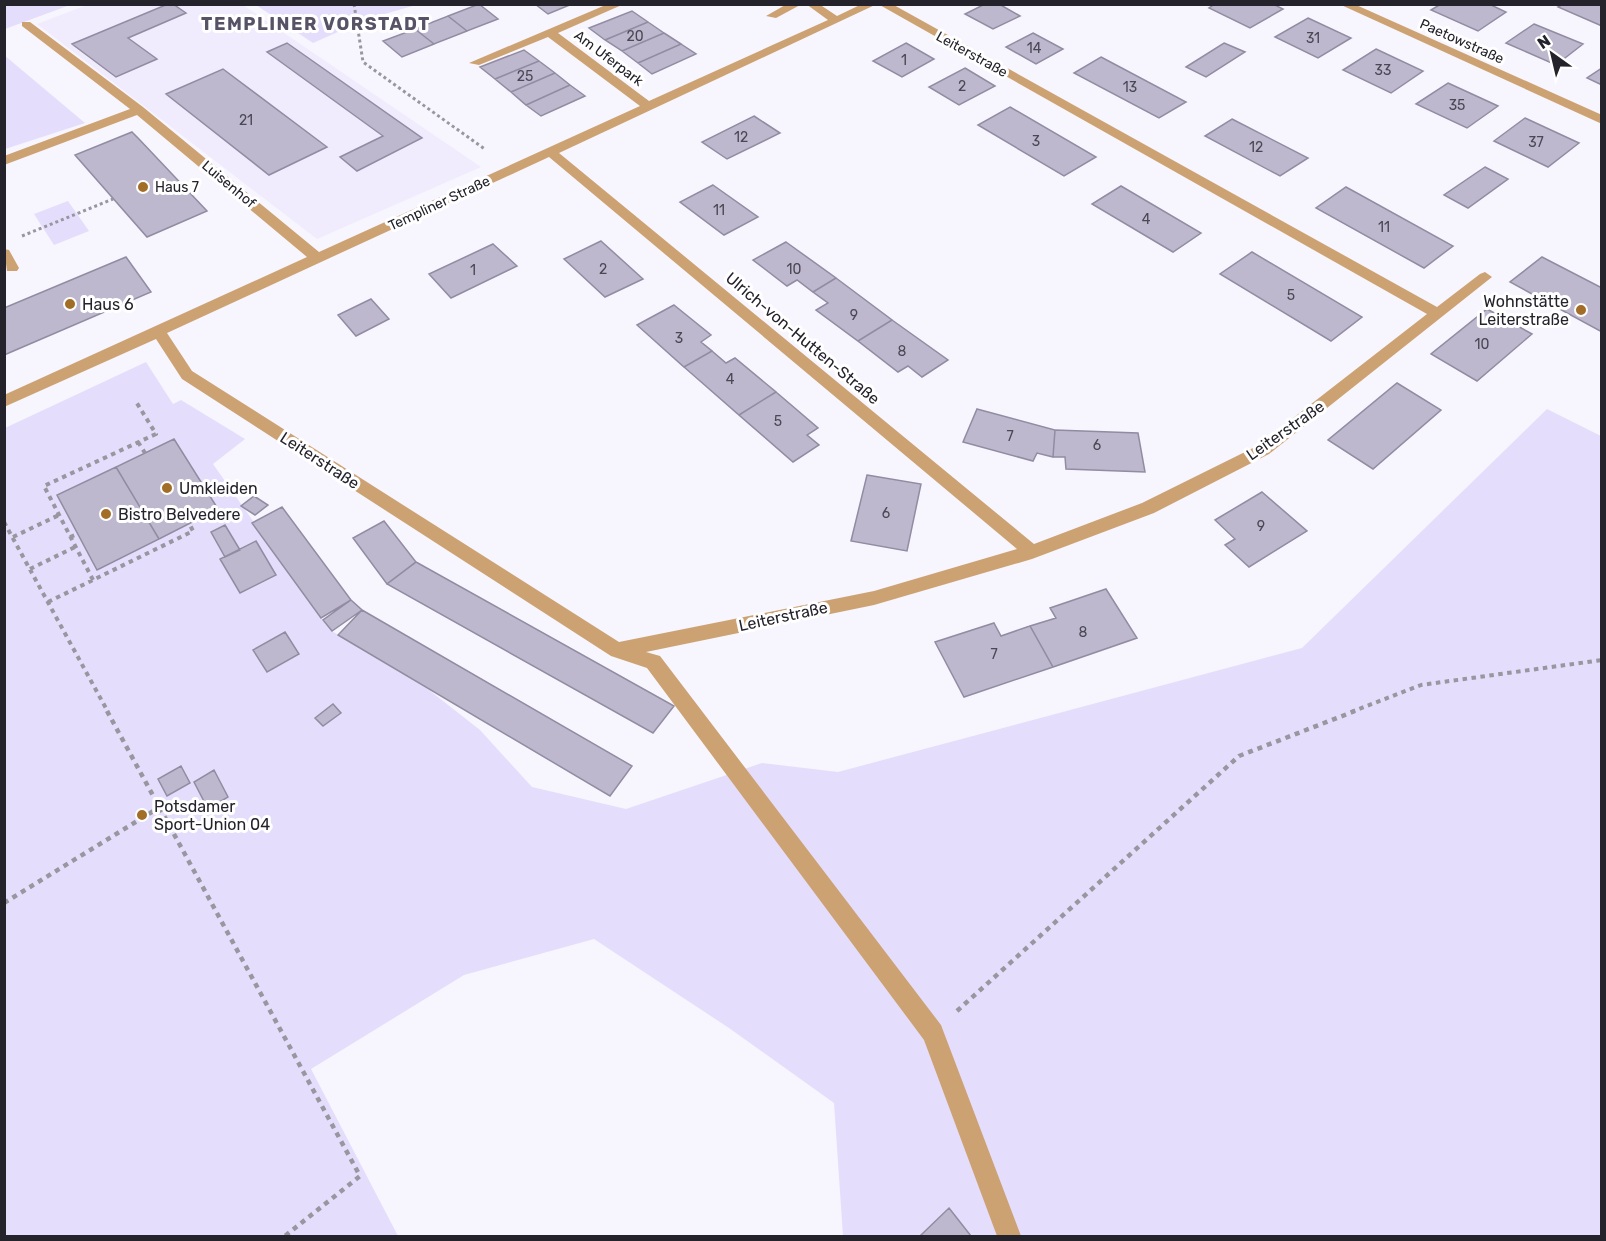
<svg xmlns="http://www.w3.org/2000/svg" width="1606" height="1241" viewBox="0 0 1606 1241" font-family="Rubik,sans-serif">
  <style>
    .built { fill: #f0ecfe }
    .green { fill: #e5ddfc }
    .building { fill: #beb8cf; stroke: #918ca1; stroke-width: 1.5 }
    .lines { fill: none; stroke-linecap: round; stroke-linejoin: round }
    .path-far2 { stroke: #98969f; stroke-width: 3; stroke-dasharray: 3 3; stroke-linecap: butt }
    .path-far1 { stroke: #98969f; stroke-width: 4; stroke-dasharray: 4.5 4.5; stroke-linecap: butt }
    .path { stroke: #98969f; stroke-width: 4.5; stroke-dasharray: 5 5; stroke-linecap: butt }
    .minor { fill: #cda272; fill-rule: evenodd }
    .poi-dot { fill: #a26d27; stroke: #fff; stroke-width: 2 }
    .labels { text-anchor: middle; stroke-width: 6; stroke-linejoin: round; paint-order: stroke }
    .number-label { font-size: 14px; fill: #4a4854 }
    .far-street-label { font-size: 14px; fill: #24222b; stroke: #fff }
    .far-poi-label { font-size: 14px; fill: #24222b; stroke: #fff; text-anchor: start }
    .poi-label { font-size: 16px; fill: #24222b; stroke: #fff; text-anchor: start }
    .street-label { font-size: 16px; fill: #24222b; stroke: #fff }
    .far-district-label { font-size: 18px; font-weight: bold; letter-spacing: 1.5px; fill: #585266; stroke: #fff }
  </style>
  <rect width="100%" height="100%" fill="#f7f5fe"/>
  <path class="built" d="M 87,5 L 243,5 L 481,167 L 317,239 L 37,24 Z"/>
  <path class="green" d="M 5,5 L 70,5 L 5,29 Z
    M 256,5 L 416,5 L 367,19 L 313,43 Z
    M 4,55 L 85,123 L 5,149 Z
    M 68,201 L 89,231 L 54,245 L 34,214 Z
    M 146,362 L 173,404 L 181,400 L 245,439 L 213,464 L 321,618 L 332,631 L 429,690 L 480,730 L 532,787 L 626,809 L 762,763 L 838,772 L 1302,648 L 1547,409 L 1601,436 L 1601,1236 L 843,1236 L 834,1103 L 729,1028 L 594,939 L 464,975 L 311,1069 L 398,1236 L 5,1236 L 5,428 Z"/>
  <path class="building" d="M 168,4 L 173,4 L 186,13 L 128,38 L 157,59 L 116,77 L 72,44 Z
    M 479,4 L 498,19 L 467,31 L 448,16 Z
    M 535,4 L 572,4 L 548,14 Z
    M 985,4 L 999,4 L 1020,16 L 993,29 L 965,14 Z
    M 1215,4 L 1273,4 L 1283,9 L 1250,28 L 1209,8 Z
    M 1441,4 L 1489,4 L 1506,12 L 1478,31 L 1431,10 Z
    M 1563,4 L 1602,4 L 1602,26 L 1558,7 Z
    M 632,11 L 648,22 L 605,40 L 589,28 Z
    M 448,16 L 467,31 L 434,44 L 415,29 Z
    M 1308,18 L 1351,38 L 1318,58 L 1275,37 Z
    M 648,22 L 664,33 L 622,51 L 605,40 Z
    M 1534,24 L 1583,44 L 1556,65 L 1506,43 Z
    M 415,29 L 434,44 L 402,57 L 383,41 Z
    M 664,33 L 681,44 L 638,63 L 622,51 Z
    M 1033,33 L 1063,49 L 1036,64 L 1006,47 Z
    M 287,43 L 422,138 L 357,171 L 340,157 L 383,136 L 267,52 Z
    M 906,43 L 934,59 L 902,77 L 873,61 Z
    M 1224,43 L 1245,52 L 1206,77 L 1186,67 Z
    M 681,44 L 696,54 L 652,74 L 638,63 Z
    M 1376,49 L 1423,71 L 1391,93 L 1343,70 Z
    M 524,50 L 539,61 L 495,79 L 480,67 Z
    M 1101,57 L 1186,102 L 1159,118 L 1074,73 Z
    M 539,61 L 555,73 L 511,92 L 495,79 Z
    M 965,68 L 995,86 L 959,105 L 929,87 Z
    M 1602,68 L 1602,85 L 1587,78 Z
    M 223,69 L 327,147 L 269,175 L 166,94 Z
    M 555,73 L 570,85 L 526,105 L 511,92 Z
    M 1448,83 L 1498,106 L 1467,128 L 1416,104 Z
    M 570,85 L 585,96 L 541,116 L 526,105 Z
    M 1010,107 L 1096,157 L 1064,176 L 978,125 Z
    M 754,116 L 780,133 L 727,159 L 702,142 Z
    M 1525,118 L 1579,143 L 1548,167 L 1494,141 Z
    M 1232,119 L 1308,158 L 1280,176 L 1205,136 Z
    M 132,132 L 138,138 L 207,211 L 147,237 L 75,155 Z
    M 1485,167 L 1508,179 L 1468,208 L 1444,195 Z
    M 713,185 L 758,217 L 724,235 L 680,202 Z
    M 1121,186 L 1201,233 L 1173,252 L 1092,204 Z
    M 1346,187 L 1453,246 L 1424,268 L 1316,208 Z
    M 601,241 L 643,279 L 605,297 L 564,259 Z
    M 786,242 L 836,278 L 813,292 L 797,280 L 787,286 L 753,260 Z
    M 493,244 L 517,266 L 451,298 L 429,274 Z
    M 1252,252 L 1362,317 L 1331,341 L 1220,274 Z
    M 126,257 L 151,292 L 4,355 L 4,308 Z
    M 1542,257 L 1602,288 L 1602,332 L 1510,282 Z
    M 836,278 L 892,320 L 858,341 L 816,310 L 828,303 L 813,292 Z
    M 371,299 L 389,319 L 356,336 L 338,315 Z
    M 674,305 L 711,335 L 701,342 L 712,351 L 684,367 L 637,325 Z
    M 1487,309 L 1532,334 L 1477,381 L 1431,354 Z
    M 892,320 L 948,360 L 922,377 L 908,366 L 898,372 L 858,341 Z
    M 712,351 L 726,363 L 735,358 L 776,392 L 739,415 L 684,367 Z
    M 1397,383 L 1441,410 L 1373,469 L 1328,440 Z
    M 776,392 L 818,428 L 807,435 L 819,445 L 793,462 L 739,415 Z
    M 977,409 L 1055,430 L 1053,457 L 1037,453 L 1033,461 L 963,442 Z
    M 1055,430 L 1138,433 L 1145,472 L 1066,469 L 1065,457 L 1053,457 Z
    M 174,439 L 218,509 L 159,539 L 116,467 Z
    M 116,467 L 159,539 L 97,570 L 57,495 Z
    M 867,475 L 921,484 L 907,551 L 851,541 Z
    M 1262,492 L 1307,531 L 1249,567 L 1225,545 L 1235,539 L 1215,520 Z
    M 254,496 L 268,505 L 255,515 L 241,506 Z
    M 282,507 L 351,600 L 321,618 L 252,523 Z
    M 384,521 L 416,562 L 387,584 L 353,538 Z
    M 225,525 L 240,550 L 225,557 L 211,532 Z
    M 256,541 L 276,575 L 240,593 L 220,559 Z
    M 416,562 L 674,706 L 653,733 L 387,584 Z
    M 1106,589 L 1137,638 L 1053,667 L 1030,626 L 1056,618 L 1050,608 Z
    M 351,600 L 362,610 L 332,631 L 323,620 Z
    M 362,610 L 632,766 L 610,796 L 338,635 Z
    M 994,623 L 1001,636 L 1030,626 L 1053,667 L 964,697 L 935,642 Z
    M 285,632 L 299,654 L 267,672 L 253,650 Z
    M 333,704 L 341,713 L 323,726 L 315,718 Z
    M 181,766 L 190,783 L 167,796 L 158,779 Z
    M 214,770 L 228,797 L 208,809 L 194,782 Z
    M 949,1208 L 971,1236 L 920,1236 Z"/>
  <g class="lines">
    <path class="path-far2" d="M 354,4 L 363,62 L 486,150
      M 22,236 L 113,199"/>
    <path class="path-far1" d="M 138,442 L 145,453
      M 4,522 L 108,712
      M 13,537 L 59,515
      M 70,537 L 78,534
      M 30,569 L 75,547
      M 93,580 L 44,486 L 156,434 L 135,400
      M 48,602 L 193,531 L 189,523
      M 1351,712 L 1421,685 L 1602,660"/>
    <path class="path" d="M 107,711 L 360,1176 L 285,1236
      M 4,903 L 160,807
      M 957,1011 L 1239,756 L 1355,711"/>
    <path class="minor" d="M 608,4 L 624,4 L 558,33 L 649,101 L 828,20 L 806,4 L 819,4 L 837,16 L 862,4 L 877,4 L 559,153 L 1034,544 L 1142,503 L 1257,446 L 1427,314 L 878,4 L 892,4 L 1437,307 L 1480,274 L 1485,272 L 1492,277 L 1269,454 L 1154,513 L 1032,559 L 874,605 L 646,652 L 660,656 L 941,1025 L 1021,1236 L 997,1236 L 924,1040 L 647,668 L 611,656 L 182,379 L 156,339 L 4,407 L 4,395 L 307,257 L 137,115 L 4,165 L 4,156 L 130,109 L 22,26 L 22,22 L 30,22 L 143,107 L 319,252 L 640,106 L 548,37 L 479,65 L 469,63 ZM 549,157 L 1017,549 L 874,591 L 619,642 L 192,371 L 167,333 Z
      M 787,4 L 802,4 L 776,18 L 766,16 Z
      M 1339,4 L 1354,4 L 1602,115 L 1602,124 Z
      M 4,249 L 9,250 L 19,268 L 17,271 L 7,271 Z"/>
  </g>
  <g class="poi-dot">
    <circle cx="143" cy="187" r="6"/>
    <circle cx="70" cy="304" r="6"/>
    <circle cx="1581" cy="310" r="6"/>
    <circle cx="167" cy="488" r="6"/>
    <circle cx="106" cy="514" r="6"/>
    <circle cx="142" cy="815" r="6"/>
  </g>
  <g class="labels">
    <g class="number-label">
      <text x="635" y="41">20</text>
      <text x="1313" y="43">31</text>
      <text x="1034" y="53">14</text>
      <text x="904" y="65">1</text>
      <text x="1383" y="75">33</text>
      <text x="525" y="81">25</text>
      <text x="962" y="91">2</text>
      <text x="1130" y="92">13</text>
      <text x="1457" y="110">35</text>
      <text x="246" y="125">21</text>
      <text x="741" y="142">12</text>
      <text x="1036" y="146">3</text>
      <text x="1536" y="147">37</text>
      <text x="1256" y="152">12</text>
      <text x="719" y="215">11</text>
      <text x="1146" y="224">4</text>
      <text x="1384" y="232">11</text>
      <text x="603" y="274">2</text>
      <text x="794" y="274">10</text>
      <text x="473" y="275">1</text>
      <text x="1291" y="300">5</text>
      <text x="854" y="320">9</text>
      <text x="679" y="343">3</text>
      <text x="1482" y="349">10</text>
      <text x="902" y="356">8</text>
      <text x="730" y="384">4</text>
      <text x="778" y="426">5</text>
      <text x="1010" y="441">7</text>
      <text x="1097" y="450">6</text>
      <text x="886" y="518">6</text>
      <text x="1261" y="531">9</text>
      <text x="1083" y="637">8</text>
      <text x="994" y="659">7</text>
    </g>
    <g class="far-street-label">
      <text transform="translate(1462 41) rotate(24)" y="5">Paetowstraße</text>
      <text transform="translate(972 54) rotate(29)" y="5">Leiterstraße</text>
      <text transform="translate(609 58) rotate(37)" y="5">Am Uferpark</text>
      <text transform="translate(229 184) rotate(40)" y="5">Luisenhof</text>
      <text transform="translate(439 203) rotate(-25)" y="5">Templiner Straße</text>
    </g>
    <g class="far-poi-label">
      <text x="155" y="192">Haus 7</text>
    </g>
    <g class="poi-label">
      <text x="1569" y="307" text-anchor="end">Wohnstätte<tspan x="1569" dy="18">Leiterstraße</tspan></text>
      <text x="82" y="310">Haus 6</text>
      <text x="179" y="494">Umkleiden</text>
      <text x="118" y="520">Bistro Belvedere</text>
      <text x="154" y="812">Potsdamer<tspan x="154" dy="18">Sport-Union 04</tspan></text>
    </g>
    <g class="street-label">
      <text transform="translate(803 338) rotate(40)" y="6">Ulrich-von-Hutten-Straße</text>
      <text transform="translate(1285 430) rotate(-35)" y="6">Leiterstraße</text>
      <text transform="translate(320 460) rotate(33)" y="6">Leiterstraße</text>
      <text transform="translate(783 616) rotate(-12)" y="6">Leiterstraße</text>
    </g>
    <g class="far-district-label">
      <text x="316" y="30">TEMPLINER VORSTADT</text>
    </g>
  </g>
  <rect width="1606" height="1241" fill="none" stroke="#24222b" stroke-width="12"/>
  <g transform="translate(1552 54) rotate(326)" stroke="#ffffff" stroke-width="4.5" paint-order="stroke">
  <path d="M0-4.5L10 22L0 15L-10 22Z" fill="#24222b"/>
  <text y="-9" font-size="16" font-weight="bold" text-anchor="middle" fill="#24222b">N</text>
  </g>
</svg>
